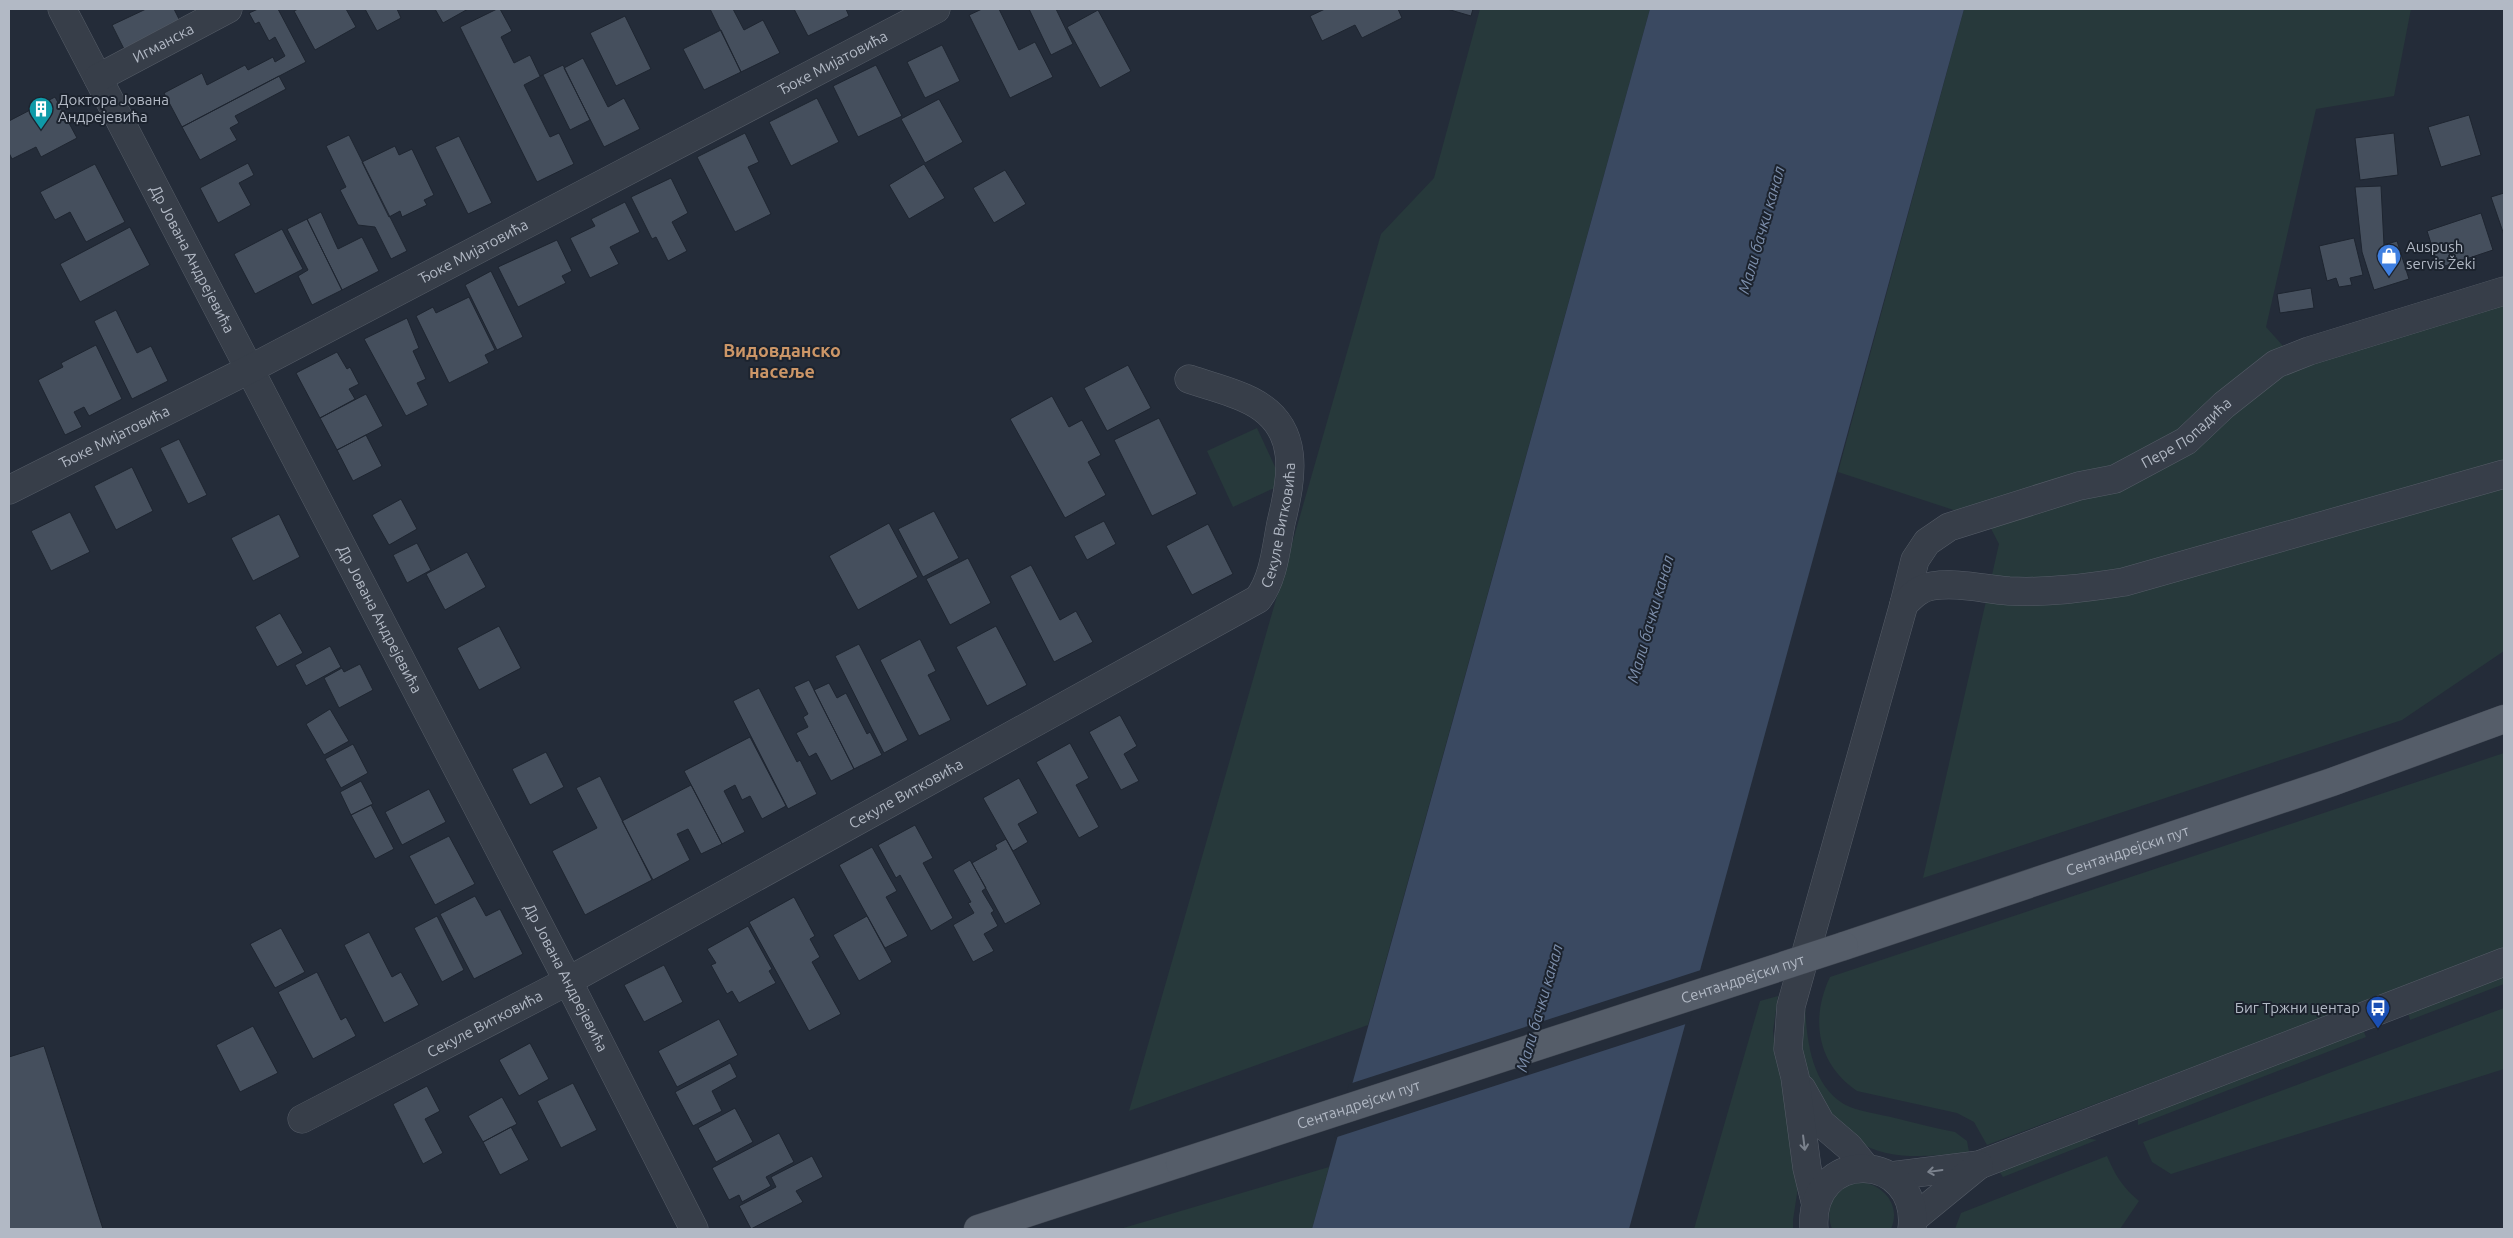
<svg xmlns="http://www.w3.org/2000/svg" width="2513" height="1238" viewBox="0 0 2513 1238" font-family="Ubuntu,sans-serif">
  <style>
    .green { fill: #27393b }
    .water { fill: #3a4961 }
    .pier { fill: #242c39 }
    .building { fill: #454f5d; stroke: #1e2530 }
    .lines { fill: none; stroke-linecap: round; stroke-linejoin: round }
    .minor-casing { stroke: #555c67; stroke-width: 29 }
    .major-casing { stroke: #404752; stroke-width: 29 }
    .minor { stroke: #373e49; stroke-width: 28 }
    .major { stroke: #555d69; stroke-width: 28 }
    .major-bridge-casing { stroke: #404752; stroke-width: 29; stroke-linecap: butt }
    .major-bridge { stroke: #555d69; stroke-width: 28 }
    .oneway { stroke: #7b828d }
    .labels { text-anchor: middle; stroke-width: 4; stroke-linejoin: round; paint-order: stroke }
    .street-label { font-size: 15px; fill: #b2b9c5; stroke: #1c232e }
    .poi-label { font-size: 15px; fill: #b2b9c5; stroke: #1c232e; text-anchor: start }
    .water-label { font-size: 16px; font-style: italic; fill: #7c8eab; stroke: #1c232e }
    .quarter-label { font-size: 18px; font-weight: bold; fill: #cc9667; stroke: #1c232e }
  </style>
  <rect width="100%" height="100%" fill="#242c39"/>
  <path class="green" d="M 1480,9 L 1650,9 L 1368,1025 L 1129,1111 L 1381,234 L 1434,178 Z
    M 1964,9 L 2411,9 L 2394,96 L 2316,109 L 2266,327 L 2301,366 L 2504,303 L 2504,651 L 2402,720 L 1923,878 L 1999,544 L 1987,521 L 1838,472 Z
    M 1257,428 L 1283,484 L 1233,507 L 1207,451 Z
    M 2504,753 L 2504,949 L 1987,1145 L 1974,1122 L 1957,1113 L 1857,1091 C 1817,1064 1810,1019 1830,977 Z
    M 2504,976 L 2504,984 L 2410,1020 L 2408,1013 Z
    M 1778,996 L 1773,1031 L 1775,1048 L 1789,1104 L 1800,1174 L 1793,1220 L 1793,1229 L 1694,1229 L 1760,1001 Z
    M 1805,1002 C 1806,1038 1811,1090 1850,1107 C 1863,1112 1878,1114 1891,1117 C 1912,1122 1934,1128 1955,1132 L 1967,1141 L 1969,1152 C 1942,1155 1914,1159 1886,1153 C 1864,1148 1847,1136 1833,1119 C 1827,1112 1818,1104 1813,1095 C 1799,1067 1800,1032 1805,1002 Z
    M 2504,1008 L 2504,1069 L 2171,1174 L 2152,1162 L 2143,1142 Z
    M 2363,1030 L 2366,1037 L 2138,1125 L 2138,1117 Z
    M 2085,1138 L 2097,1140 L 2003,1177 L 1999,1171 Z
    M 2107,1156 C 2115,1175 2123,1188 2139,1201 L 2120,1229 L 1955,1229 L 1961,1213 Z
    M 1329,1167 L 1312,1229 L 1120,1229 Z
    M 1862,1182 C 1885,1186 1901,1206 1891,1229 L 1832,1229 C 1823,1205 1837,1185 1862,1182 Z"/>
  <path class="water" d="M 1650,9 L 1964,9 L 1629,1229 L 1312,1229 Z"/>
  <path class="pier" d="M 1704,969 L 1689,1023 L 1334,1138 L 1349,1084 Z"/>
  <path class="building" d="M 146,9 L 174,9 L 184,29 L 128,57 L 112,25 Z
    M 258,9 L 278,9 L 306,62 L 182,127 L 164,93 L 202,73 L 207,85 L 245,65 L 248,70 L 273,57 L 275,62 L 285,56 L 275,37 L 269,41 L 259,22 L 255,24 L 249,13 Z
    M 298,9 L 346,9 L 356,27 L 315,50 L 294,11 Z
    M 365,9 L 397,9 L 401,18 L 377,31 Z
    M 435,9 L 468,9 L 443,23 Z
    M 497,9 L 500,9 L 512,31 L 501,37 L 514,63 L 530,55 L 540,76 L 563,65 L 590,120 L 570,130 L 543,75 L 524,85 L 550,137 L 559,133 L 574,164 L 537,182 L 460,27 Z
    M 710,9 L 733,9 L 744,30 L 763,20 L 780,53 L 741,72 Z
    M 794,9 L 846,9 L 849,16 L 808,36 Z
    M 982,9 L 999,9 L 1019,50 L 1035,42 L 1053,77 L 1010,98 L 969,15 Z
    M 1029,9 L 1056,9 L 1073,44 L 1051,55 Z
    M 1325,9 L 1398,9 L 1402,18 L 1362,38 L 1355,25 L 1322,41 L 1310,16 Z
    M 1447,9 L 1473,9 L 1471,16 Z
    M 1098,10 L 1131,71 L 1100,88 L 1067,27 Z
    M 625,16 L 651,69 L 616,86 L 590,33 Z
    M 721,30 L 741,72 L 704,90 L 683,49 Z
    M 942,45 L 960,81 L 925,98 L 907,62 Z
    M 583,58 L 608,107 L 624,98 L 640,129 L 604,147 L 564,68 Z
    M 876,65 L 902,116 L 858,137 L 833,86 Z
    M 279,76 L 286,89 L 235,116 L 239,123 L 230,128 L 237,140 L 200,160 L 182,127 Z
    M 55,97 L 77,138 L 41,157 L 36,147 L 12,159 L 9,153 L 9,121 Z
    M 817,98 L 839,142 L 791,166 L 769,122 Z
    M 939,99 L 963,142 L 925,163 L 901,119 Z
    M 2469,115 L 2481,155 L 2441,167 L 2428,127 Z
    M 745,133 L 759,162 L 748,167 L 771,214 L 735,232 L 697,157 Z
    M 2394,133 L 2398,175 L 2360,180 L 2355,138 Z
    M 349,135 L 407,251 L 391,259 L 375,227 L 358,225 L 340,190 L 346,187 L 326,146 Z
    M 459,136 L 492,203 L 468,214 L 435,147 Z
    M 395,146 L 399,155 L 412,149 L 434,195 L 424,200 L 427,205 L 402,217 L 400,211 L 389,217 L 362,162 Z
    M 248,163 L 254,175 L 239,183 L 251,205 L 218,223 L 200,188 Z
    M 95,164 L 125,222 L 86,242 L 70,212 L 55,220 L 40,192 Z
    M 924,164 L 945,198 L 909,219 L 889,185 Z
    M 1005,170 L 1026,204 L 994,223 L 973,188 Z
    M 671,178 L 688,213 L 672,222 L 687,251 L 668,261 L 656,237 L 652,239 L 631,197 Z
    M 2381,186 L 2384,245 L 2397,241 L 2409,279 L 2374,290 L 2362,252 L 2355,187 Z
    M 2504,193 L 2504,235 L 2491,197 Z
    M 625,202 L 640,232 L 610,247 L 619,264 L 590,278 L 570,238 L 595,226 L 591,219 Z
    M 321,212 L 338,249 L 362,237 L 379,271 L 342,290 L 307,219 Z
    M 2481,213 L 2493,250 L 2439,268 L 2427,231 Z
    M 307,219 L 342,290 L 312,305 L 298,276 L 308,270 L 287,229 Z
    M 130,227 L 150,265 L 80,302 L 60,264 Z
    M 282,229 L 303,269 L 255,294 L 234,254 Z
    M 2354,238 L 2363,275 L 2350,278 L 2352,285 L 2339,287 L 2336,278 L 2327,281 L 2319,246 Z
    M 557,240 L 572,271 L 562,276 L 566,283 L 518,307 L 498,267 Z
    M 491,271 L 523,337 L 497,350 L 465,285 Z
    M 2311,288 L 2314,308 L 2280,313 L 2277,294 Z
    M 469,297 L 495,350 L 485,355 L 489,363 L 449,383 L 416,316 L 433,307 L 436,313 Z
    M 116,310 L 137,353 L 151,346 L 168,381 L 132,399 L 94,321 Z
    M 407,318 L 419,348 L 413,351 L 426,379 L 417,383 L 428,405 L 406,416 L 364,339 Z
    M 96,345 L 122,399 L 89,416 L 84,407 L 74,412 L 82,427 L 65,435 L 38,380 L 63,367 L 61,363 Z
    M 337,352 L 347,369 L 350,367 L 359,384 L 349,389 L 355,399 L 320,418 L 296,373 Z
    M 1128,365 L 1151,408 L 1107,431 L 1084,388 Z
    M 366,394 L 383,426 L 337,450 L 320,418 Z
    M 1052,396 L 1069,427 L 1082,420 L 1101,455 L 1088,462 L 1106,495 L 1065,518 L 1010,419 Z
    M 1159,418 L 1197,494 L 1152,516 L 1114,440 Z
    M 366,435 L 382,466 L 353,481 L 337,450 Z
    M 179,439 L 207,495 L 188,504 L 160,448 Z
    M 132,467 L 153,511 L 116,530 L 94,486 Z
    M 401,499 L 417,529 L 389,545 L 372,515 Z
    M 934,511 L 959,558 L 923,577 L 898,529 Z
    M 70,512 L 90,552 L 51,571 L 31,531 Z
    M 279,514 L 300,557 L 253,581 L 231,538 Z
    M 1104,521 L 1116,544 L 1087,560 L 1074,536 Z
    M 889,523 L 918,577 L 858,610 L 829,556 Z
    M 1208,524 L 1233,574 L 1192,595 L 1166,546 Z
    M 417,543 L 431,570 L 407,583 L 393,555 Z
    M 467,552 L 486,587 L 445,610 L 426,574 Z
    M 968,558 L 991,603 L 950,625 L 926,579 Z
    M 1031,565 L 1060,620 L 1076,611 L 1093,642 L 1054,662 L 1010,576 Z
    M 280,613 L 303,653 L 277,667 L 255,627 Z
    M 499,626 L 521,668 L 479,690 L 457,648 Z
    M 996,626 L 1027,685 L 987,706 L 956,647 Z
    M 920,639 L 936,671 L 928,675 L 951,720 L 919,736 L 880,660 Z
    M 859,644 L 908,740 L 884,753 L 835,656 Z
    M 330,646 L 341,667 L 306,686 L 295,665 Z
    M 360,664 L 373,690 L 339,708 L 324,678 L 342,668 L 344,672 Z
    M 809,680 L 854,769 L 831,781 L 816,753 L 809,757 L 796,733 L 808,727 L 803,717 L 808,714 L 794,687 Z
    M 829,683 L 837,698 L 846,693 L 867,734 L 870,732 L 882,755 L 854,769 L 814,690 Z
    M 759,688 L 797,762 L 800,760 L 817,794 L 788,809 L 733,701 Z
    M 330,709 L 349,741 L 324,755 L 306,724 Z
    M 1120,715 L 1137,746 L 1124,754 L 1139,781 L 1121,790 L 1089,732 Z
    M 750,737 L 786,806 L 762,819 L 750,796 L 742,800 L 735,785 L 724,791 L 745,832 L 722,844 L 684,771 Z
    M 1070,743 L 1089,778 L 1076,785 L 1099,827 L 1079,838 L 1036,762 Z
    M 353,744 L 368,773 L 341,788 L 325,759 Z
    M 546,752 L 564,787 L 530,805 L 512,769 Z
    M 600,776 L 652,880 L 585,915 L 552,851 L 597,828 L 576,788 Z
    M 1019,778 L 1038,813 L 1018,824 L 1028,842 L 1013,851 L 983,798 Z
    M 361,781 L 373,804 L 351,815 L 340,792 Z
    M 691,785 L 722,844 L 701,854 L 688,829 L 677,834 L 690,860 L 653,880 L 622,821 Z
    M 429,789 L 446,822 L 402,845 L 385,812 Z
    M 371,805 L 394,849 L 375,859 L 351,815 Z
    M 915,825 L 933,858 L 923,863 L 953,918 L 931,931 L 900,875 L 896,878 L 878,845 Z
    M 449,836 L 475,884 L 435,905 L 409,856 Z
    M 1006,839 L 1041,904 L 1005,924 L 972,863 L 997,849 L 995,845 Z
    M 872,847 L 897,891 L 886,897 L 908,936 L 885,948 L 839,865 Z
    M 970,860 L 986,888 L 982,891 L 994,911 L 991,913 L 998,926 L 984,934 L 994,951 L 973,962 L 953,925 L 974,913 L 968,903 L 971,902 L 953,870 Z
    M 475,896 L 486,916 L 500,909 L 523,954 L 474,979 L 440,914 Z
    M 794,897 L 815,936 L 810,939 L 820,957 L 812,962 L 841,1014 L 809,1031 L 749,922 Z
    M 437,916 L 464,970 L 442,982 L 414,928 Z
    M 867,916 L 892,962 L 859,981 L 833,935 Z
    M 748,926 L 772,969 L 769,971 L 776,983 L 739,1003 L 732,991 L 727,994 L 711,965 L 716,963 L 707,949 Z
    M 281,928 L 305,972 L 275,988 L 250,944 Z
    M 369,932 L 392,977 L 401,972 L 419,1005 L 384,1023 L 344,945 Z
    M 664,965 L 683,1002 L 644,1022 L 624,985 Z
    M 317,972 L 341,1020 L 346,1017 L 356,1036 L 313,1059 L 278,992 Z
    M 719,1019 L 738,1055 L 677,1087 L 658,1051 Z
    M 253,1026 L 278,1073 L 240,1092 L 216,1045 Z
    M 530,1043 L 549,1079 L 519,1096 L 499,1060 Z
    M 44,1046 L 103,1229 L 9,1229 L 9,1057 Z
    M 730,1063 L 737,1077 L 712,1091 L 722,1111 L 693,1126 L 675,1092 Z
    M 573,1083 L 597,1130 L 561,1148 L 537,1101 Z
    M 427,1086 L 440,1111 L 425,1119 L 443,1153 L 423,1164 L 393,1104 Z
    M 502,1097 L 517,1124 L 483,1142 L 468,1116 Z
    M 735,1108 L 753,1142 L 716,1162 L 698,1128 Z
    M 511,1127 L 529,1160 L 500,1175 L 483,1142 Z
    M 779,1133 L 794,1162 L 766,1177 L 771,1186 L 742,1202 L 739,1195 L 729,1200 L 712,1168 Z
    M 812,1156 L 823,1177 L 796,1191 L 803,1202 L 751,1229 L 739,1206 L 776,1187 L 771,1177 Z"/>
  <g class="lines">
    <defs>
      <g id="minor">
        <path id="s1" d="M 62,9 L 568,981 L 694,1229"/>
        <path id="s2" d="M 98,78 L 228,9"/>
        <path id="s3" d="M 9,490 L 250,369 L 936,9"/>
        <path id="s4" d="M 1904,604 L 1915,560 L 1927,542 L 1949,527 L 2079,486 L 2115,479 L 2186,441 L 2224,405 L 2276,364 L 2309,351 L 2504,291"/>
        <path d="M 1802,1089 L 1821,1123 L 1849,1147 L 1866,1168"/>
        <path id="s5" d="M 302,1119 L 568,981 L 1258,599 C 1274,578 1276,548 1281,523 C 1292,477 1302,427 1251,401 C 1232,391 1209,386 1189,379"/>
        <path d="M 1891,1176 L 1979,1165 L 2504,962"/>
        <path d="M 1815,1201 L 1807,1168 L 1795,1077 L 1788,1049 L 1791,1006 L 1904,604 C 1913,595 1920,588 1932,586 C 1958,582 1983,589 2009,591 C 2047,593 2085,588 2124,582 L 2504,474"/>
        <path d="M 1913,1219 L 1979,1165"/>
        <path d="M 1814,1229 C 1808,1146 1921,1151 1912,1229"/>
      </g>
      <g id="major">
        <path id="s6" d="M 1844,946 L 2332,782 L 2504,719"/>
        <path d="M 978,1229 L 1180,1163"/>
      </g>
    </defs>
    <use href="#minor" class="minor-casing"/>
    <use href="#major" class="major-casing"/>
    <use href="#minor" class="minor"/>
    <use href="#major" class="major"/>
    <defs>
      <g id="major-bridge">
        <path id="s7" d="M 1180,1163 L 1844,946"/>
      </g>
    </defs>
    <use href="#major-bridge" class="major-bridge-casing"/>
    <use href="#major-bridge" class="major-bridge"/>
  </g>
  <defs><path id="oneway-shaft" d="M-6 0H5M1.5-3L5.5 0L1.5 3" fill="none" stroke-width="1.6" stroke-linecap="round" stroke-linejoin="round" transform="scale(1.25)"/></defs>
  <g class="oneway">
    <use href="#oneway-shaft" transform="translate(1804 1143) rotate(83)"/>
    <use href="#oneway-shaft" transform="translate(1935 1171) rotate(172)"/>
  </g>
  <defs>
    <symbol id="building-pin" viewBox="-11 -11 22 30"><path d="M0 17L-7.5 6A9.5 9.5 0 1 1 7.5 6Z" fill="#0f9aa8" stroke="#1c232e"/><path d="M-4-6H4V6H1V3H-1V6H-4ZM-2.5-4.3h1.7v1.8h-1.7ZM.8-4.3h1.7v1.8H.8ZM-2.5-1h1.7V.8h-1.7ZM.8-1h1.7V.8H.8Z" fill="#fff"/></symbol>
    <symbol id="shop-pin" viewBox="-11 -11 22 30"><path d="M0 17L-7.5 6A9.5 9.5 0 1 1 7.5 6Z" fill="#3f7fe0" stroke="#1c232e"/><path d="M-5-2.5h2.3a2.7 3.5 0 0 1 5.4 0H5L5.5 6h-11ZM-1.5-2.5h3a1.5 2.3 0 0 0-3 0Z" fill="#fff"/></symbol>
    <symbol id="bus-pin" viewBox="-11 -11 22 30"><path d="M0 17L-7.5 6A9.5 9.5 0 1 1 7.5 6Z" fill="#1a4fb4" stroke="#1c232e"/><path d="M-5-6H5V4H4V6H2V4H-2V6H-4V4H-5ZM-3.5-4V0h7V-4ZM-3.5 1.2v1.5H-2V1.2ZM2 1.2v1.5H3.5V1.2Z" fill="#fff"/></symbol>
  </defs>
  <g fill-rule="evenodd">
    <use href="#building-pin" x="27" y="95" width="28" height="38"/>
    <use href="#shop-pin" x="2375" y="242" width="28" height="38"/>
    <use href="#bus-pin" x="2364" y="994" width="28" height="38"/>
  </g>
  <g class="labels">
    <g class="street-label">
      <text dy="5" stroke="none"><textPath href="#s2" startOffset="74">Игманска</textPath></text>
      <text dy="5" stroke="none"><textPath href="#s3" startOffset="928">Ђоке Мијатовића</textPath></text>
      <text dy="5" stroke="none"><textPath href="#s3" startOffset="522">Ђоке Мијатовића</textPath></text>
      <text dy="5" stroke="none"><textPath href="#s1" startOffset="282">Др Јована Андрејевића</textPath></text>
      <text dy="5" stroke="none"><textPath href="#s4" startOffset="352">Пере Попадића</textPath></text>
      <text dy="5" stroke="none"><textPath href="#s3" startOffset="118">Ђоке Мијатовића</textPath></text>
      <text dy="5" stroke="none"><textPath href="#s5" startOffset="1166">Секуле Витковића</textPath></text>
      <text dy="5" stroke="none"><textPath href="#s1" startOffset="688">Др Јована Андрејевића</textPath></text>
      <text dy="5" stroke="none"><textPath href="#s5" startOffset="686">Секуле Витковића</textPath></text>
      <text dy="5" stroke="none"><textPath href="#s6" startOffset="299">Сентандрејски пут</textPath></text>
      <text dy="5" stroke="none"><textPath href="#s1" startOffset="1092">Др Јована Андрејевића</textPath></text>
      <text dy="5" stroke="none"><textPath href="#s7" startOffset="592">Сентандрејски пут</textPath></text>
      <text dy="5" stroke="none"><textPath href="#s5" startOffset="206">Секуле Витковића</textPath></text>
      <text dy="5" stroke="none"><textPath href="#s7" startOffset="188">Сентандрејски пут</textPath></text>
    </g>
    <g class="poi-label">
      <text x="58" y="105">Доктора Јована<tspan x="58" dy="17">Андрејевића</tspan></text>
      <text x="2406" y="252">Auspush<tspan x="2406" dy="17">servis Žeki</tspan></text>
      <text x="2360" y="1013" text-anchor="end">Биг Тржни центар</text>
    </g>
    <g class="water-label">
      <text transform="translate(1761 230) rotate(-74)" y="6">Мали бачки канал</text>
      <text transform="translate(1650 619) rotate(-74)" y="6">Мали бачки канал</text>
      <text transform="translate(1539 1008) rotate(-74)" y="6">Мали бачки канал</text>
    </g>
    <g class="quarter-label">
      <text x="782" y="357">Видовданско<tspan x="782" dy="21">насеље</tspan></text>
    </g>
  </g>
  <rect width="2513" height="1238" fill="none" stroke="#b2b9c5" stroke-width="20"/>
</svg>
